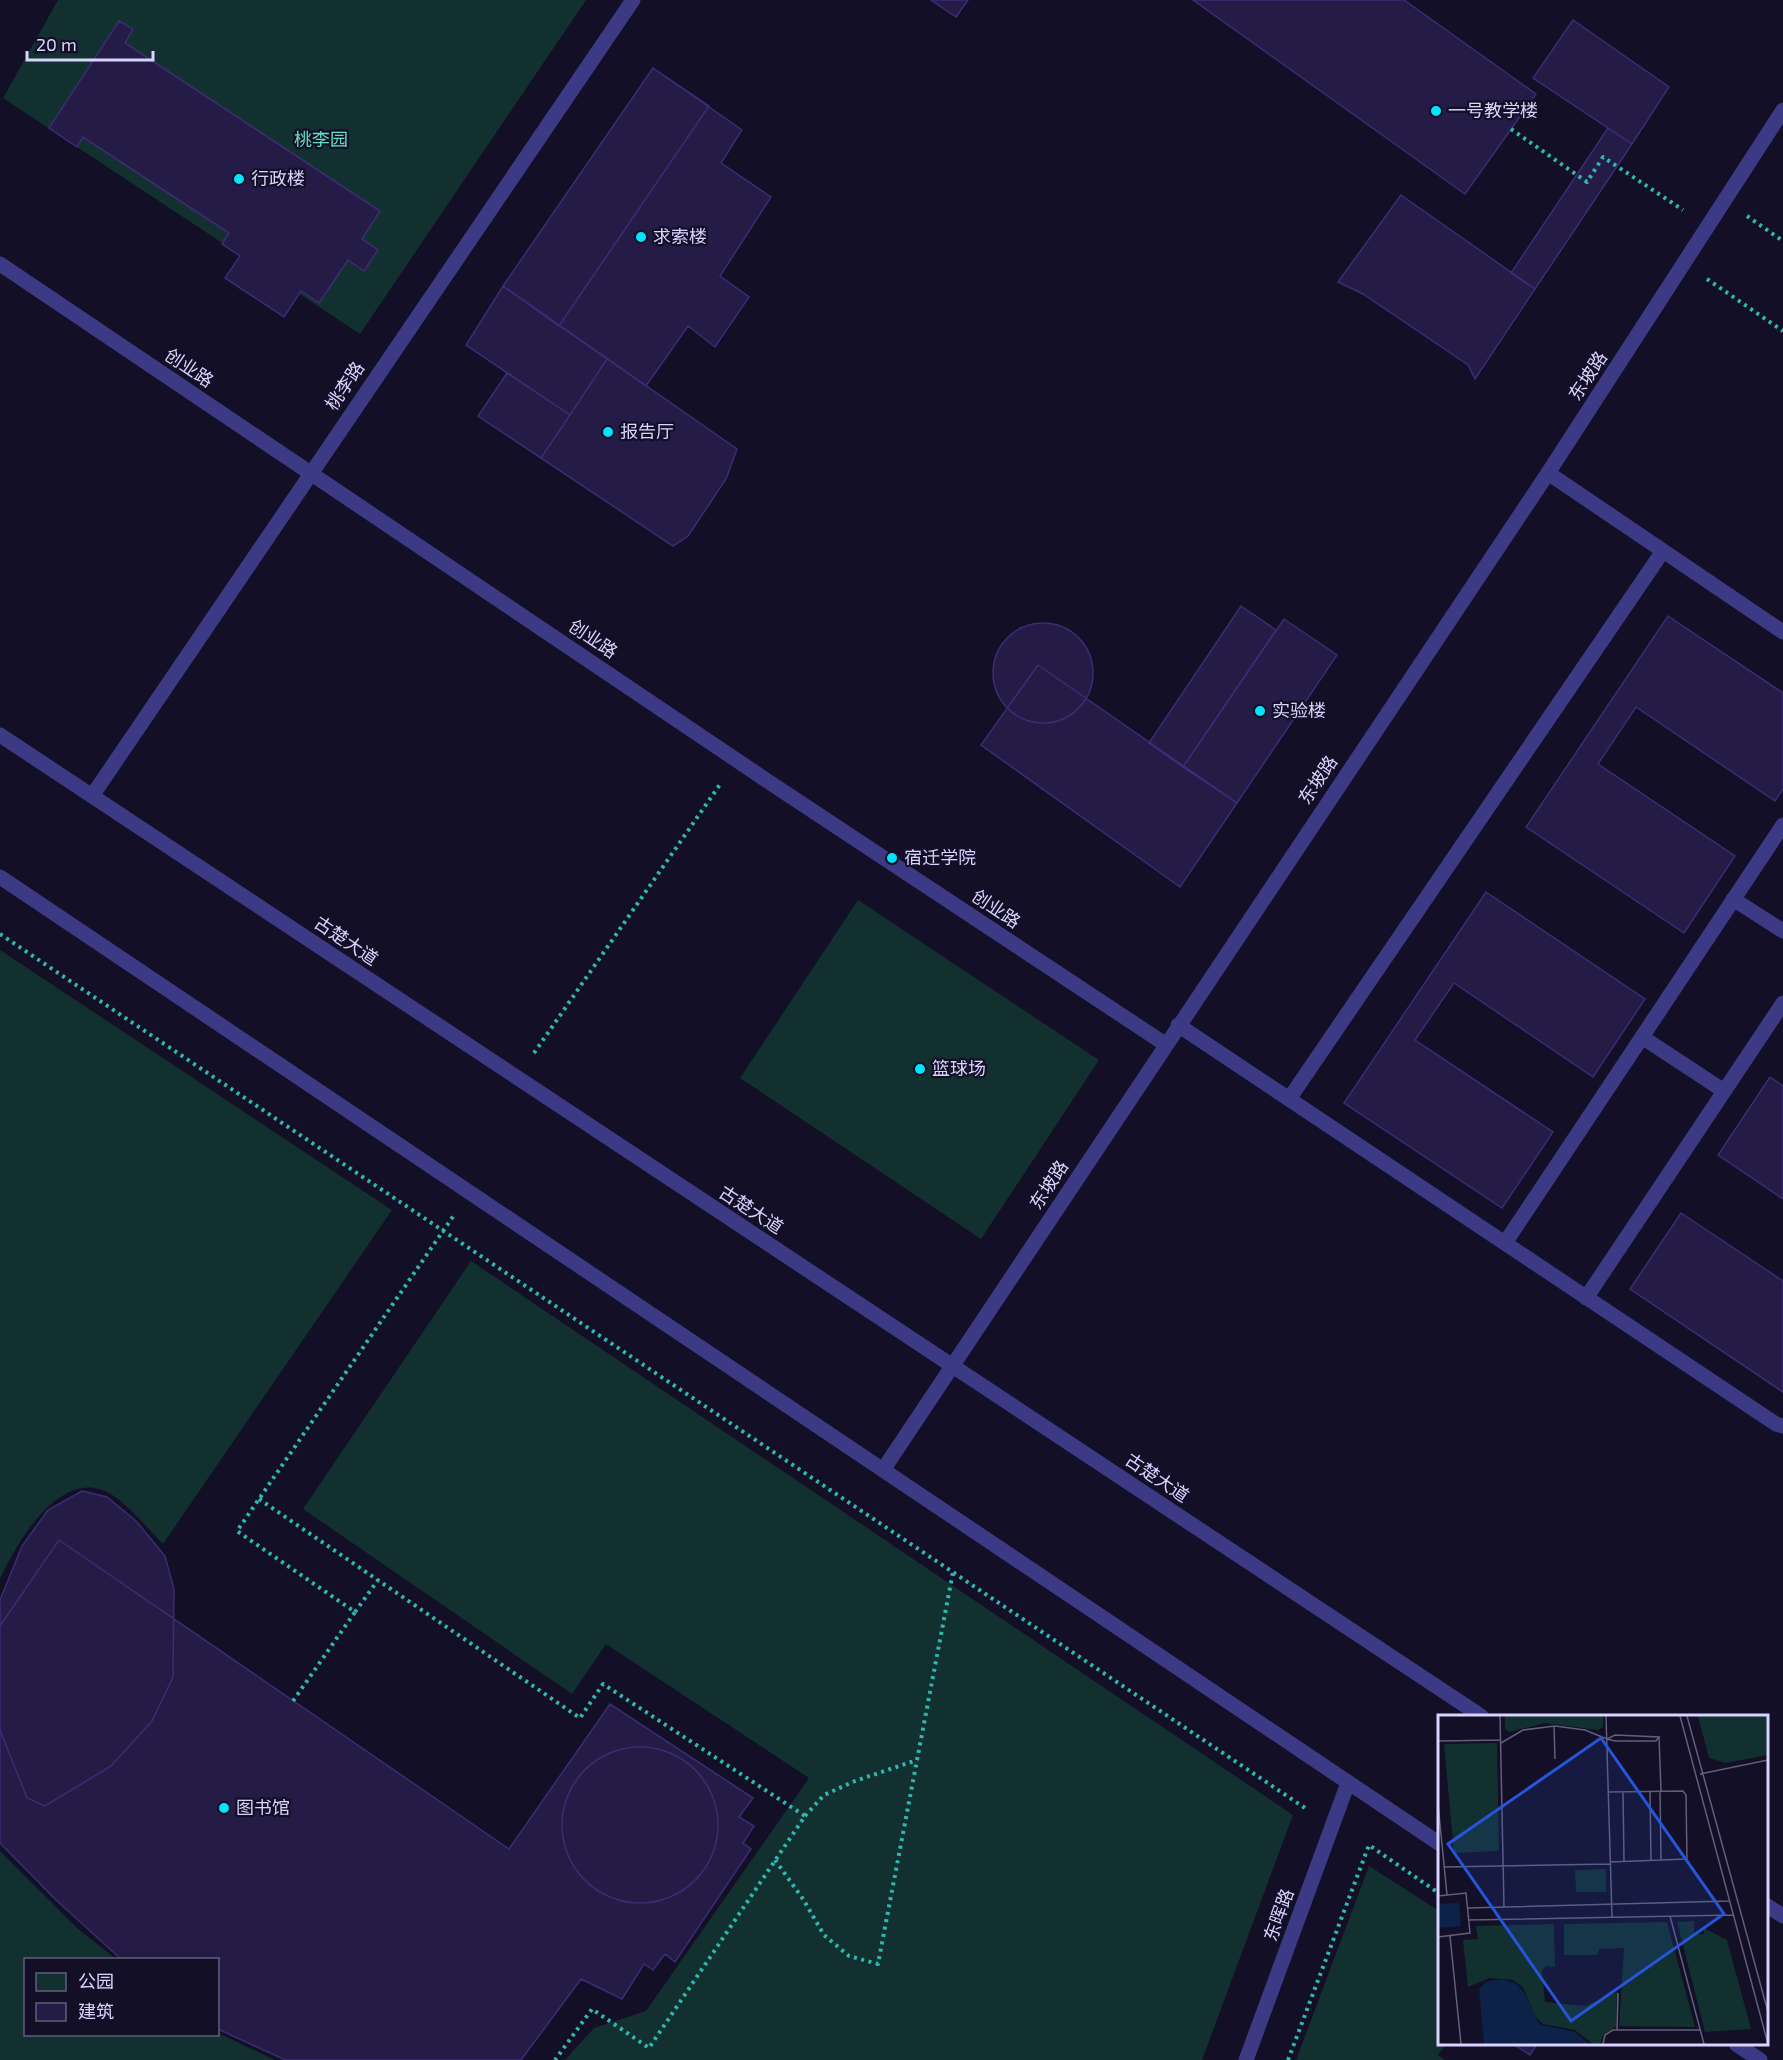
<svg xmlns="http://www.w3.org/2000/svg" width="1783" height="2060" viewBox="0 0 1783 2060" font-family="'Exo 2','Noto Sans SC',sans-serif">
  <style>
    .green { fill: #12302f }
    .building { fill: #241b47; stroke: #3b2d73; stroke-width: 1.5 }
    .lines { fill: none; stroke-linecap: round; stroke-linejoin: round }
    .path { stroke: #2fb8b0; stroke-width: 4; stroke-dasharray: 3 4.5; stroke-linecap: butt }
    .lane { stroke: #3d3a85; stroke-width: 15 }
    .poi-dot { fill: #00e5ff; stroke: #130f26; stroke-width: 2 }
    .labels { text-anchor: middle; stroke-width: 4.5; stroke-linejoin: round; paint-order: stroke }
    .poi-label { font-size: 18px; fill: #d9d4ff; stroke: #130f26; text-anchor: start }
    .park-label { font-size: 18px; fill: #5fe0c0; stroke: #130f26 }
    .street-label { font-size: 18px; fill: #d9d4ff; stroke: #130f26 }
    .inset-road { fill: none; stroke: #625e7d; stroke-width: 1.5 }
    .view { fill: #2655da; fill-opacity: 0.15; stroke: #2655da; stroke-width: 3 }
    .inset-edge { fill: none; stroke: #d9d4ff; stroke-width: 3 }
  </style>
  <rect width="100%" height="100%" fill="#130f26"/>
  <path class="green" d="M 58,0 L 586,0 L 360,334 L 3,98 Z
    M 858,900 L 1099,1060 L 981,1239 L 740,1078 Z
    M 0,950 L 392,1210 L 163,1544 C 148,1529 132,1509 114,1496 C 63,1461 17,1542 0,1579 Z
    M 471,1261 L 1293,1815 L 1202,2060 L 565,2060 L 594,2028 L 646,2011 L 809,1778 L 606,1644 L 572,1694 L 303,1509 Z
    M 0,1851 L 77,1928 L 116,1959 L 26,1960 L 26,2034 L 218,2033 L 275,2060 L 0,2060 Z
    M 1369,1866 L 1439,1911 L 1440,2044 L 1446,2044 L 1438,2055 L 1445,2060 L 1296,2060 Z"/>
  <path class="building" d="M 931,0 L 968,0 L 956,17 Z
    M 1193,0 L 1404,0 L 1536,94 L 1465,194 Z
    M 1573,20 L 1669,87 L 1632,144 L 1533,78 Z
    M 119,21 L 133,29 L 125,43 L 380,211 L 362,239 L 378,250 L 364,271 L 348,260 L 319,303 L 301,291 L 284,317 L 225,278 L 240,256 L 222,244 L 229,233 L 83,137 L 77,147 L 49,128 Z
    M 653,68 L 742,130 L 721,163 L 771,197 L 720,276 L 749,297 L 715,347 L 688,326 L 646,386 L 503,286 Z
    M 653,68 L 709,106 L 559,326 L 503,286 Z
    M 1608,128 L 1632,144 L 1535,289 L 1511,273 Z
    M 1401,195 L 1535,289 L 1475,379 L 1468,365 L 1363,294 L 1338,282 Z
    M 503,286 L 737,449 L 726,479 L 688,536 L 673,546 L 478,416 L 507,373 L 466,345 Z
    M 503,286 L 607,359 L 570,415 L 466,345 Z
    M 507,373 L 570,415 L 541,458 L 478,416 Z
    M 1241,606 L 1276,630 L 1183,767 L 1149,743 Z
    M 1668,616 L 1783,693 L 1783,789 L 1775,801 L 1636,707 L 1598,764 L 1735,856 L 1684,933 L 1526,827 Z
    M 1284,619 L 1337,655 L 1237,803 L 1183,767 Z
    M993 673a50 50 0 1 1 100 0a50 50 0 1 1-100 0Z
    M 1038,665 L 1237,803 L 1180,887 L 981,745 Z
    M 1486,892 L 1645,999 L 1593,1077 L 1454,983 L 1415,1040 L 1553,1132 L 1502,1208 L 1344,1103 Z
    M 1770,1077 L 1783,1086 L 1783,1199 L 1718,1155 Z
    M 1681,1213 L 1783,1281 L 1783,1392 L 1630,1289 Z
    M 82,1491 L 107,1497 L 136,1521 L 165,1556 L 174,1589 L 173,1677 L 152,1721 L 111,1766 L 45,1806 L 27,1798 L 0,1730 L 0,1600 L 22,1546 L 48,1510 Z
    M 59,1540 L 509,1849 L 610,1704 L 753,1798 L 739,1817 L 754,1826 L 743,1843 L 751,1849 L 675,1962 L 665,1954 L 653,1970 L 644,1964 L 622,1999 L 581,1979 L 521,2060 L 285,2060 L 218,2029 L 218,1960 L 122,1960 L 55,1899 L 0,1843 L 0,1626 Z
    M562 1825a78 78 0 1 1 156 0a78 78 0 1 1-156 0Z
    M 1513,2044 L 1537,2044 L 1530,2055 Z"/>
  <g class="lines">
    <path class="path" d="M 1511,129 L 1587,182 L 1603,157 L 1683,210
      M 1747,216 L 1783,241
      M 1707,279 L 1783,331
      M 0,934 L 1308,1810
      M 534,1053 L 721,783
      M 259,1499 L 580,1718 L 603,1684 L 805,1816 L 649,2048 L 592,2009 L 555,2060
      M 355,1612 L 378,1580
      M 293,1701 L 355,1612 L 237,1531 L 454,1215
      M 805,1816 L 824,1795 L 855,1781 L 917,1760
      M 775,1860 L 803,1899 L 824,1935 L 849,1956 L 878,1964 L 953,1572
      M 1288,2060 L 1369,1845 L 1440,1894"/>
    <path class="lane" d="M 0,264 L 772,784 L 1165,1044
      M 1548,473 L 1783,632
      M 0,735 L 1481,1716
      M 92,796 L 633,0
      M 0,877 L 1440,1844
      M 1733,899 L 1783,931
      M 1178,1025 L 1776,1424 L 1783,1426
      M 1642,1037 L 1724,1091
      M 1289,1099 L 1663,551
      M 1505,1243 L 1783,825
      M 1586,1298 L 1783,1003
      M 883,1470 L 1548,473 L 1783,110
      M 1766,1905 L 1783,1916
      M 1736,2044 L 1760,2060
      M 1246,2060 L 1348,1783"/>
  </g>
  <g class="poi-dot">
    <circle cx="1436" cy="111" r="6"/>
    <circle cx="239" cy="179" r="6"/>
    <circle cx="641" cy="237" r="6"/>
    <circle cx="608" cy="432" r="6"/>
    <circle cx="1260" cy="711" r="6"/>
    <circle cx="892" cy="858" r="6"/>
    <circle cx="920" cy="1069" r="6"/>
    <circle cx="224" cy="1808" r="6"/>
  </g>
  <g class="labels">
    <g class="poi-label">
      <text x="1448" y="117">一号教学楼</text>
      <text x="251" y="185">行政楼</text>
      <text x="653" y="243">求索楼</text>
      <text x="620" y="438">报告厅</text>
      <text x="1272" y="717">实验楼</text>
      <text x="904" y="864">宿迁学院</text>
      <text x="932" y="1075">篮球场</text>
      <text x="236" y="1814">图书馆</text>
    </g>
    <g class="park-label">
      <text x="321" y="146">桃李园</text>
    </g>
    <g class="street-label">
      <text transform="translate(189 368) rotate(34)" y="6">创业路</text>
      <text transform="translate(1588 376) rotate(-57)" y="6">东坡路</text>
      <text transform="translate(345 386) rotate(-56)" y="6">桃李路</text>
      <text transform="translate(593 639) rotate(34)" y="6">创业路</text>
      <text transform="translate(1318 780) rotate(-56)" y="6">东坡路</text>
      <text transform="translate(996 909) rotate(34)" y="6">创业路</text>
      <text transform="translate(346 941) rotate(34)" y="6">古楚大道</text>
      <text transform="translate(1049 1185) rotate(-57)" y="6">东坡路</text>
      <text transform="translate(751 1210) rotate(33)" y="6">古楚大道</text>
      <text transform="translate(1157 1478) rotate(34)" y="6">古楚大道</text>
      <text transform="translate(1279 1915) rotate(-70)" y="6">东晖路</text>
    </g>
  </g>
  <g transform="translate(1438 1715)">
    <rect width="330" height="330" fill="#130f26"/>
    <path d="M 67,1 L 165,1 L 165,12 L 160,15 L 107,8 L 71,17 L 67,14 ZM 260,1 L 330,1 L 330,40 L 288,48 L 271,43 ZM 59,28 L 61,136 L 16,138 L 6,29 ZM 168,154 L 168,177 L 138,177 L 137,155 ZM 256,206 L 256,219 L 266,219 L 266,213 L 289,225 L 313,314 L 267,317 L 239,207 ZM 229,207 L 257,312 L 181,311 L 186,233 L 161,234 L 160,240 L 126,240 L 126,209 ZM 116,209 L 117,252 L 108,251 L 104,256 L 107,287 L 147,291 L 179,277 L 178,312 L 165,320 L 162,329 L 155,329 L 137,315 L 105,309 L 97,301 L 85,272 L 75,265 L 52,263 L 30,272 L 25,225 L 40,224 L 38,211 Z" fill="#12302f"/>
    <path d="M 21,188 L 23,211 L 0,213 L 0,189 ZM 63,264 L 77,268 L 86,277 L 101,309 L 137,317 L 151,329 L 46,329 L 41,274 L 48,267 Z" fill="#0c2248"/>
    <path class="inset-road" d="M 62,1 L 66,192M 168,1 L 174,202M 242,1 L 330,329M 249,1 L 330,297M 116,11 L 117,44M 221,22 L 223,76M 0,26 L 63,25M 63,28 L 85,15 L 117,11 L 147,15 L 169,24 L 177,26 L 218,26 L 221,22 L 177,20 L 169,24M 262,59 L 330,45M 222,76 L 223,145M 171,77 L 245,76 L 248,80 L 249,144 L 172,147M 185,77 L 186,146M 212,77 L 213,146M 0,89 L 9,180M 6,152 L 172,149M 0,181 L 28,178 L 32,218 L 0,222M 29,193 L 291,186M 232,201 L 266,329M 30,205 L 295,200M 12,221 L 23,329M 179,315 L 180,278M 165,329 L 167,320 L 175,315 L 262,315"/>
    <path class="view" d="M 163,23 L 286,199 L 133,306 L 10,129 Z"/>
    <rect width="330" height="330" class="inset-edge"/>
  </g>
  <rect x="24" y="1958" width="195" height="78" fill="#130f26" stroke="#625e7d" stroke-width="1.5"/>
  <rect x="36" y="1973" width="30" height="18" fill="#12302f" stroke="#625e7d" stroke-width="1.5"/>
  <text x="78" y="1988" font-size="18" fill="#d9d4ff">公园</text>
  <rect x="36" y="2003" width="30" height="18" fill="#241b47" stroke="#625e7d" stroke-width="1.5"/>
  <text x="78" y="2018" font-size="18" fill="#d9d4ff">建筑</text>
  <path d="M27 51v9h126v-9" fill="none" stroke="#d9d4ff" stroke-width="3"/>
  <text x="36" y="51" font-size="18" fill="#d9d4ff" stroke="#130f26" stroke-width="4.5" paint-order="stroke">20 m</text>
</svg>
